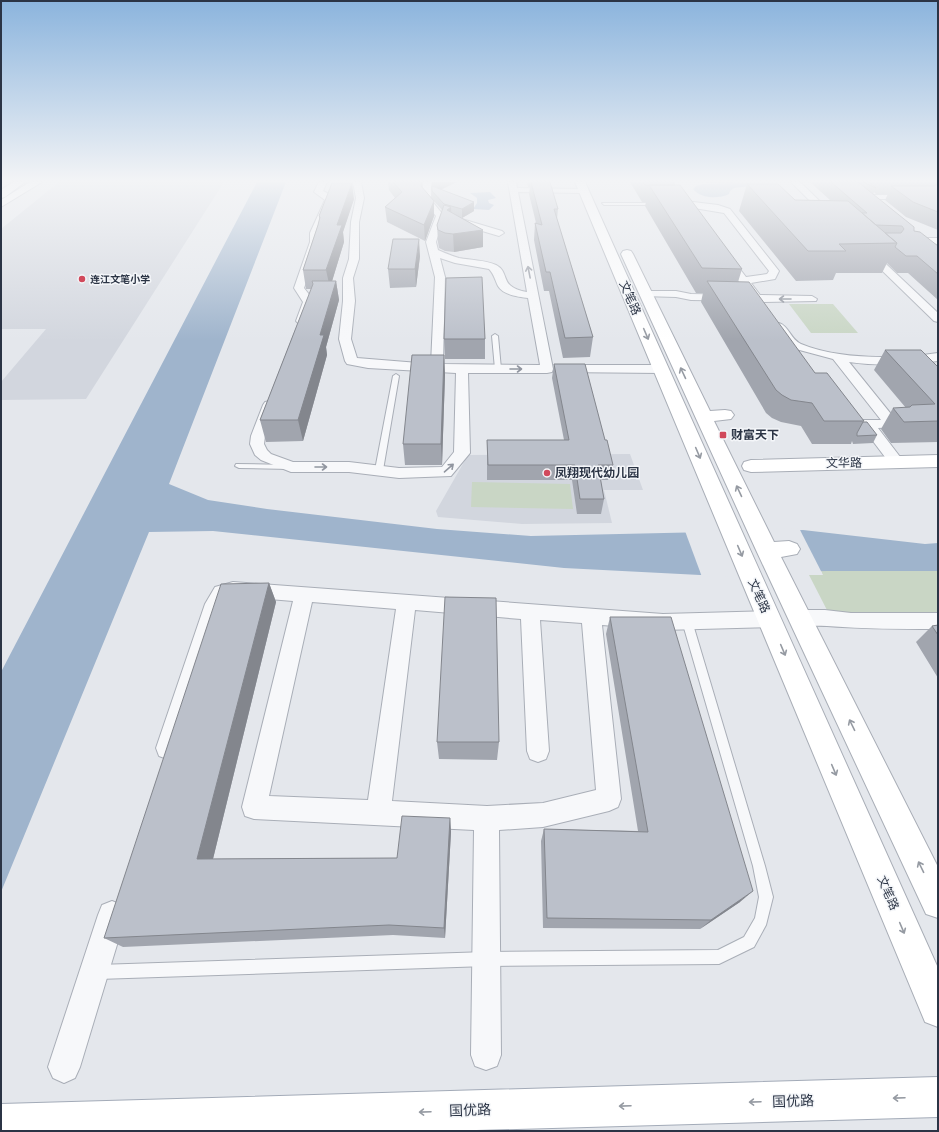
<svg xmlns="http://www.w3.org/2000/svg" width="939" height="1132" viewBox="0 0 939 1132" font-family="'Archivo Narrow','Noto Sans SC',sans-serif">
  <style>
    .built { fill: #d2d6de }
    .green { fill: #c9d6c5 }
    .water { fill: #9fb4cc }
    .pier { fill: #e4e7ec }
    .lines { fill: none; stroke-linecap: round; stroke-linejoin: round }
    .lane-casing { stroke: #a9aeb7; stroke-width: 2 }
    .street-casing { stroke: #a9aeb7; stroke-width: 2 }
    .secondary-casing { stroke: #a9aeb7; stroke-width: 2 }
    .primary-casing { stroke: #a3abb8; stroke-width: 2 }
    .lane { fill: #f7f8fa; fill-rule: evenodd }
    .street { fill: #f7f8fa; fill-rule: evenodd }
    .secondary { fill: #fff; fill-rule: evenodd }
    .primary { fill: #fff; fill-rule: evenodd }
    .wall { fill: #a1a5ae }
    .shaded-wall { fill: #83868d }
    .building { fill: #bbc0ca; stroke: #83868d }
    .oneway { stroke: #9196a0 }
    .oneway2 { stroke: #959aa2 }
    .poi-dot { fill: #d1495b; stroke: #f4f6f9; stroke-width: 1.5 }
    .labels { text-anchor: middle; stroke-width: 3; stroke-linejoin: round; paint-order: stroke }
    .far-poi-label { font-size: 10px; font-weight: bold; fill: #2b3445; stroke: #f4f6f9; text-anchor: start }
    .street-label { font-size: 12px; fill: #2b3445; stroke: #f4f6f9 }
    .poi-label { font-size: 12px; font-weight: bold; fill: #2b3445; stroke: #f4f6f9; text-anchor: start }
    .near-street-label { font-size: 14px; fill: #2b3445; stroke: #f4f6f9 }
  </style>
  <rect width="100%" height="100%" fill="#e4e7ec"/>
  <path class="built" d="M 59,182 L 224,182 L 86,399 L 1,400 L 1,382 L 46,329 L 1,329 L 1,229 Z
    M 630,454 L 643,490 L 604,490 L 612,523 L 522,524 L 438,517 L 436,511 L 468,455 Z"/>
  <path class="green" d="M 789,304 L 833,304 L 858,333 L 811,333 Z
    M 472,482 L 570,484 L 573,509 L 471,507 Z
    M 821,571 L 938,571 L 938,617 L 829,614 L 809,575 L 823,575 Z"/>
  <path class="water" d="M 257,182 L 286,182 L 169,484 L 208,500 L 267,509 L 437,529 L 531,536 L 803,530 L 925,544 L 938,543 L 938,571 L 827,571 L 700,575 L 564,568 L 213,531 L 149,532 L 1,892 L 1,672 Z
    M 749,183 L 750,186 L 734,188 L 730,191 L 729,194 C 719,199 701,199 693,189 L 696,186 L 703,184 Z
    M 490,192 L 496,198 L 488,200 L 489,203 L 494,205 L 489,210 L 473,209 L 477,203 L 477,198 L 470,193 Z"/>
  <path class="pier" d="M 799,528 L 822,573 L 702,577 L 685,531 Z"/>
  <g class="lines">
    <defs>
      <path id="lane" d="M 602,203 L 656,203 L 658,204 L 656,205 L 604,205 Z
        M 495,334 L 498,336 L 501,369 L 498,371 L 495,369 L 492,336 Z
        M 396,374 L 399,376 L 383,470 L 379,472 L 375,470 L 393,376 Z
        M 236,464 L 290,465 L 294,467 L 290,469 L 239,468 L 235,466 Z
        M 687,617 L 690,618 L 692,621 L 765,866 L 773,897 L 766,925 L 754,947 L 719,964 L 487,966 L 98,979 L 93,977 L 91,972 L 93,967 L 98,965 L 487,952 L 718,950 L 744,937 L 755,918 L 759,897 L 753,866 L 682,621 L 684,618 Z"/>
      <path id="street" d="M 319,182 L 327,182 L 323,191 L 331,195 L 333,200 L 320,233 L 320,242 L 304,288 L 315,302 L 308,321 L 306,323 L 298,323 L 296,321 L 303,302 L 294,288 L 310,242 L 310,233 L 325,200 L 314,192 Z
        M 353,182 L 361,182 L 364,198 L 359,222 L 359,259 L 353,278 L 355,301 L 351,339 L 357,358 L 431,364 L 435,277 L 426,242 L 436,216 L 423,200 L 423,182 L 431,182 L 431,200 L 444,216 L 436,242 L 438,250 C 445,253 452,256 459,258 C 470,260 485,260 496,265 C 511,273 498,287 527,292 L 508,182 L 516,182 L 517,188 L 584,189 L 588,191 L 584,193 L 518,192 L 553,369 L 552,372 L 547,373 L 468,373 L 470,453 L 451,476 L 399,478 L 349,472 L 291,472 L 261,460 L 255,455 L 250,444 L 251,436 L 263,405 L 265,402 L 270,401 L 275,402 L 277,405 L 265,436 L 264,444 L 267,450 L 271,454 L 293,462 L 349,462 L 399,468 L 442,467 L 454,452 L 456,373 L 368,368 L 347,364 L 345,361 L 339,339 L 343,301 L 343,278 L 349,259 L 351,222 L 356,198 ZM 440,258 L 455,263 L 489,269 C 494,274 495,280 498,286 C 503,295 519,297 528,298 L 540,365 L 443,364 L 445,277 Z
        M 791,182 L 800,182 L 835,216 L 836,218 L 835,220 L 829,220 Z
        M 868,195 L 911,195 L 915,197 L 911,199 L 868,199 L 867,197 Z
        M 685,201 L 718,205 L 730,209 L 779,271 L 775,279 L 751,283 L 760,295 L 812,296 L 817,299 L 816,301 L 764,302 L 759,304 L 754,301 L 691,300 L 676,297 L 642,296 L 641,294 L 642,292 L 646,291 L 676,291 L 691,294 L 749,295 L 721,258 L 726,255 L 730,256 L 746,277 L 767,274 L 769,271 L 724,213 L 682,206 L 681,204 L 682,202 Z
        M 455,217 L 502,231 L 504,233 L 499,236 L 452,222 L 451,220 Z
        M 867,248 L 870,249 L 938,313 L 938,322 L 934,321 L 864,253 L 862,251 Z
        M 779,323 C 789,326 791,340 801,344 C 839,360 898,359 938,353 L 938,361 C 908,365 878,366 849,362 L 899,424 L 897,427 L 878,428 L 904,462 L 901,465 L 896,467 L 891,465 L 863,428 L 847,427 L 840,417 L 842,414 L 847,413 L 852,414 L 856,420 L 881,420 L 833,359 L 792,348 L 785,343 L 773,327 L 775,325 Z
        M 562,365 L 661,365 L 666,366 L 667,369 L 666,372 L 661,373 L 557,372 L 556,369 L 557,366 Z
        M 233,582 L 663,614 L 769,611 L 776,614 L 779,619 L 776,624 L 769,627 L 663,630 L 602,625 L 621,799 L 618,807 L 609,811 L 543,827 L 499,830 L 501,1055 L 497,1066 L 486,1070 L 475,1066 L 471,1055 L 474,830 L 254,819 L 245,816 L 242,807 L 293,601 L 233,596 L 228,597 L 223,606 L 178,748 L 175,756 L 167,759 L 159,756 L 156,748 L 205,604 L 215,587 ZM 312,602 L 396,609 L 368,800 L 269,796 ZM 415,610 L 521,619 L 527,751 L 530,759 L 538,762 L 546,759 L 549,751 L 540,620 L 582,623 L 596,790 L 543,803 L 487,806 L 392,801 Z
        M 800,610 L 825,610 L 851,613 L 938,613 L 938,629 C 901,629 864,629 827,626 C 815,625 804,627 793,623 L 790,618 L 793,613 Z
        M 112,901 L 122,905 L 126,915 L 80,1067 L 75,1078 L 64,1083 L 53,1078 L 48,1067 L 98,915 L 102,905 Z"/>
      <path id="secondary" d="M 30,182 L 42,182 L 1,207 L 1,200 Z
        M 575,182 L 585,182 L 938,968 L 938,1027 L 925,1022 Z
        M 926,238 L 938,238 L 938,244 L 922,243 L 920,241 L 922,239 Z
        M 627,250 L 631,251 L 633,254 L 710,411 L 725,410 L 731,411 L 734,415 L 731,419 L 714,421 L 774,542 L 789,541 L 797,544 L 800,549 L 797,554 L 781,557 L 938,867 L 938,918 L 926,914 L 756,550 L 621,254 L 623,251 Z
        M 938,455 L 938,467 L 751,472 L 744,470 L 742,466 L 744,462 L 751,460 Z"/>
      <path id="primary" d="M 13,182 L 25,182 L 5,197 L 1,198 L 1,190 Z
        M 938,1077 L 938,1117 L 443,1131 L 1,1131 L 1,1104 Z"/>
    </defs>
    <use href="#lane" class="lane-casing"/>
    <use href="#street" class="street-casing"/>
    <use href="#secondary" class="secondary-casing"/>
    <use href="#primary" class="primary-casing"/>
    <use href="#lane" class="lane"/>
    <use href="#street" class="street"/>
    <use href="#secondary" class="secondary"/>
    <use href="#primary" class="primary"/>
  </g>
  <path class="wall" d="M 388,182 L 422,182 L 422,187 L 434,201 L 434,216 L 425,241 L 387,222 L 385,207 L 395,198 L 389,190 Z
    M 432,182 L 441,190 L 474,211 L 462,218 L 460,217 L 483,230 L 483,247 L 454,252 L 445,251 L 439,248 L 438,242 L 437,225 L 442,210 L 432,199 Z
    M 527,182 L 550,182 L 558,209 L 557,219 L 593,337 L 590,357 L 563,358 L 549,291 L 544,291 L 534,240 L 535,223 L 536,223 L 529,194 L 530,187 L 528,187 Z
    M 630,182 L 673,182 L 742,269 L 738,282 L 815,373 L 864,421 L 863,422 L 877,435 L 873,443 L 853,444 L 852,441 L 851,444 L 812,444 L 801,426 L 781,422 L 772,418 L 766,413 L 701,302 L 703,293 L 696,293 L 645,206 L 646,202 L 642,202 Z
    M 706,182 L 734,182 L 734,183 L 707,183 Z
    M 810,182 L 938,182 L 938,230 L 906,217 L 885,200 L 888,194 L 876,194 L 874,192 L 873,195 L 914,231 L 938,246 L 938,300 L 908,273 L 897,273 L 887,263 L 882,273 L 836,273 L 833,280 L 796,281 L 739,211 L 747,184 L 795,200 L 830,200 Z
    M 354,199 L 343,232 L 344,242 L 332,281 L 336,281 L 339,300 L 326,347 L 327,355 L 303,441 L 266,442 L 260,420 L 311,289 L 306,289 L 303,270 L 318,225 L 319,221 L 319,216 Z
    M 420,256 L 416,287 L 390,288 L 388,269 Z
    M 444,339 L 485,339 L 485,359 L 445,359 Z
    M 885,350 L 938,367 L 938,442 L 891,443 L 881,429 L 893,408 L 906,408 L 874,370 Z
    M 444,355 L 445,375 L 442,465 L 405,465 L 403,444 Z
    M 554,364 L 605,440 L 613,465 L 610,480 L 600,480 L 604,499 L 601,514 L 577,514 L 572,480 L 487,480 L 487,440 L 564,440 L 552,378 Z
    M 269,583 L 276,602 L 213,859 L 397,858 L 450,818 L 451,832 L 445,938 L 393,935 L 123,947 L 104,938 Z
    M 610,617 L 740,902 L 700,929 L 543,928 L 541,841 L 544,829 L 638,831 L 606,634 Z
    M 938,625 L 938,678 L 916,642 L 932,626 Z
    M 437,742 L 499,742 L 497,760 L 439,759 Z"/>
  <path class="shaded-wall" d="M 432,182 L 457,182 L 434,193 L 432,191 Z
    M 352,183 L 354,199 L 343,232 L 344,242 L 330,288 L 326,270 L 337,225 Z
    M 434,201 L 434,216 L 425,241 L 424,225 Z
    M 474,202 L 474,211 L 462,218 L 462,209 Z
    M 451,207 L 452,224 L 447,210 Z
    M 483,230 L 483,247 L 454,252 L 453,234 Z
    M 419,239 L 420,256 L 416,287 L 415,269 Z
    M 336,281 L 339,300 L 326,347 L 327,355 L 303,441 L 298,420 L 320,335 Z
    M 444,355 L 445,375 L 442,465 L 441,444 Z
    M 269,583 L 276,602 L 210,871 L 197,859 Z
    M 450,818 L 451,832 L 445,938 L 444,928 Z
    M 753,891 L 740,902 L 700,929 L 711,920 Z"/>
  <path class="building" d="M 393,182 L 421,182 L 421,186 L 434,201 L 424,225 L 385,207 L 402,192 Z
    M 531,182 L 550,182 L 558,209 L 554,209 L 593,337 L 565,338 L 550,272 L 546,272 L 535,223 L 542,225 Z
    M 643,182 L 673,182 L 675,185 L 645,185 Z
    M 831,182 L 858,182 L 914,227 L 914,231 L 920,232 L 938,246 L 938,274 L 917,256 L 906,256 L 895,247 L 897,243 L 885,233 L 901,233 L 904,229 L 902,226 L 876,225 L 862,213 L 867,213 Z
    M 863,182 L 869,182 L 876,188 Z
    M 332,183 L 352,183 L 337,225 L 342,225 L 326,270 L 303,270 L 318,225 L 320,217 L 319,216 Z
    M 747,184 L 778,184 L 795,200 L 848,201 L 897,243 L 839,244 L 846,251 L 808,251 Z
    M 938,184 L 938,212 L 913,202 L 891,186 L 934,186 Z
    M 649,185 L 680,185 L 742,269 L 702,268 Z
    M 432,186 L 474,202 L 462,209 L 444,204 L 432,191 Z
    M 444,205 L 451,207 L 447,210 L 483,230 L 453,234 L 445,233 L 438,230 L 437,225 Z
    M 393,239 L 419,239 L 415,269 L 388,269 Z
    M 482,277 L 485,339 L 444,339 L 446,278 Z
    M 312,281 L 336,281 L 320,335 L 324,335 L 298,420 L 260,420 L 313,284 Z
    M 707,281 L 749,282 L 815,373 L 827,373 L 864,421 L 824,421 L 812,403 L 791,400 L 782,395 L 776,390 Z
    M 885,350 L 921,350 L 938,367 L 938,421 L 904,422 L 893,408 L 910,407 L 912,405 L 935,404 Z
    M 412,355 L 444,355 L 441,444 L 403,444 Z
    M 554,364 L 585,364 L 605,440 L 607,440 L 613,465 L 598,465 L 604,499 L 580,499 L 575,465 L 488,465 L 487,440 L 569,440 Z
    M 863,422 L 867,422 L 877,435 L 857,436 L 857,433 Z
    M 269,583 L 197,859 L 397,858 L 402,816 L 450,818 L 444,928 L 389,925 L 104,938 L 221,584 Z
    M 445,597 L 496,598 L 499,742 L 437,742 Z
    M 610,617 L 671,617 L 753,891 L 711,920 L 547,918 L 544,829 L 648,832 Z
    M 938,625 L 938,635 L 932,626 Z"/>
  <defs><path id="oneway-shaft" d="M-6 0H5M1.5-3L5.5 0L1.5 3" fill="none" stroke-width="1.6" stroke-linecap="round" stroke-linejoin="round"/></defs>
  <g class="oneway">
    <use href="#oneway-shaft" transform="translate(529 272) rotate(-101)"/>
    <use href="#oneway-shaft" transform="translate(785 299) rotate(180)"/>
    <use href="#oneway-shaft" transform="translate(516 369)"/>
    <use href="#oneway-shaft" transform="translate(321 467)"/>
    <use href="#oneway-shaft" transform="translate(449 468) rotate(-41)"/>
  </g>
  <g class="oneway2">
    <use href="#oneway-shaft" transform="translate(646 334) rotate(67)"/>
    <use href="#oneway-shaft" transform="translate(683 373) rotate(-115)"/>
    <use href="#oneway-shaft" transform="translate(698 453) rotate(67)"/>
    <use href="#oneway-shaft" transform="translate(739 491) rotate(-115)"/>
    <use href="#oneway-shaft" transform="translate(740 551) rotate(67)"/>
    <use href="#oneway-shaft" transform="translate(783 650) rotate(67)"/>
    <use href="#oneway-shaft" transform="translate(852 725) rotate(-116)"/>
    <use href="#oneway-shaft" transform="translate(834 770) rotate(67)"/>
    <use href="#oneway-shaft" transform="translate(921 867) rotate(-116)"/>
    <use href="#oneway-shaft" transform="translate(902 928) rotate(67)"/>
    <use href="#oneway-shaft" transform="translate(899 1098) rotate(178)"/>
    <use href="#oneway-shaft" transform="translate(755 1102) rotate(178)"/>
    <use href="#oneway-shaft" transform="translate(625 1106) rotate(178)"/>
    <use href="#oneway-shaft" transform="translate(425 1112) rotate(178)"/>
  </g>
  <linearGradient id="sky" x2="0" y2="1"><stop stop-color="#8bb4dd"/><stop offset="0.53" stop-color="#f3f4f6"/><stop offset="1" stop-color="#f3f4f6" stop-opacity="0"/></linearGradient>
  <rect width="939" height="341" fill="url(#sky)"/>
  <g class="poi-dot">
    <circle cx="82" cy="279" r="4"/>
    <rect x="719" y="431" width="8" height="8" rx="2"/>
    <circle cx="547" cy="473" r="4"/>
  </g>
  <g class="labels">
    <g class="far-poi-label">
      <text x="90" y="283">连江文笔小学</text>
    </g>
    <g class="street-label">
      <text transform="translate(630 298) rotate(67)" y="4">文笔路</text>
      <text transform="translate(844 463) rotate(-1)" y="4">文华路</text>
      <text transform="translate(759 596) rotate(66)" y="4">文笔路</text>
      <text transform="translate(888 893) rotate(67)" y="4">文笔路</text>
    </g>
    <g class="poi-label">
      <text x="731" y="439">财富天下</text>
      <text x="555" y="477">凤翔现代幼儿园</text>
    </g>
    <g class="near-street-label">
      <text transform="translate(793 1101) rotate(-2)" y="5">国优路</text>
      <text transform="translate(470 1110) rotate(-2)" y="5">国优路</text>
    </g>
  </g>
  <rect width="939" height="1132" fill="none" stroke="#2b3445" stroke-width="4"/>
</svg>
